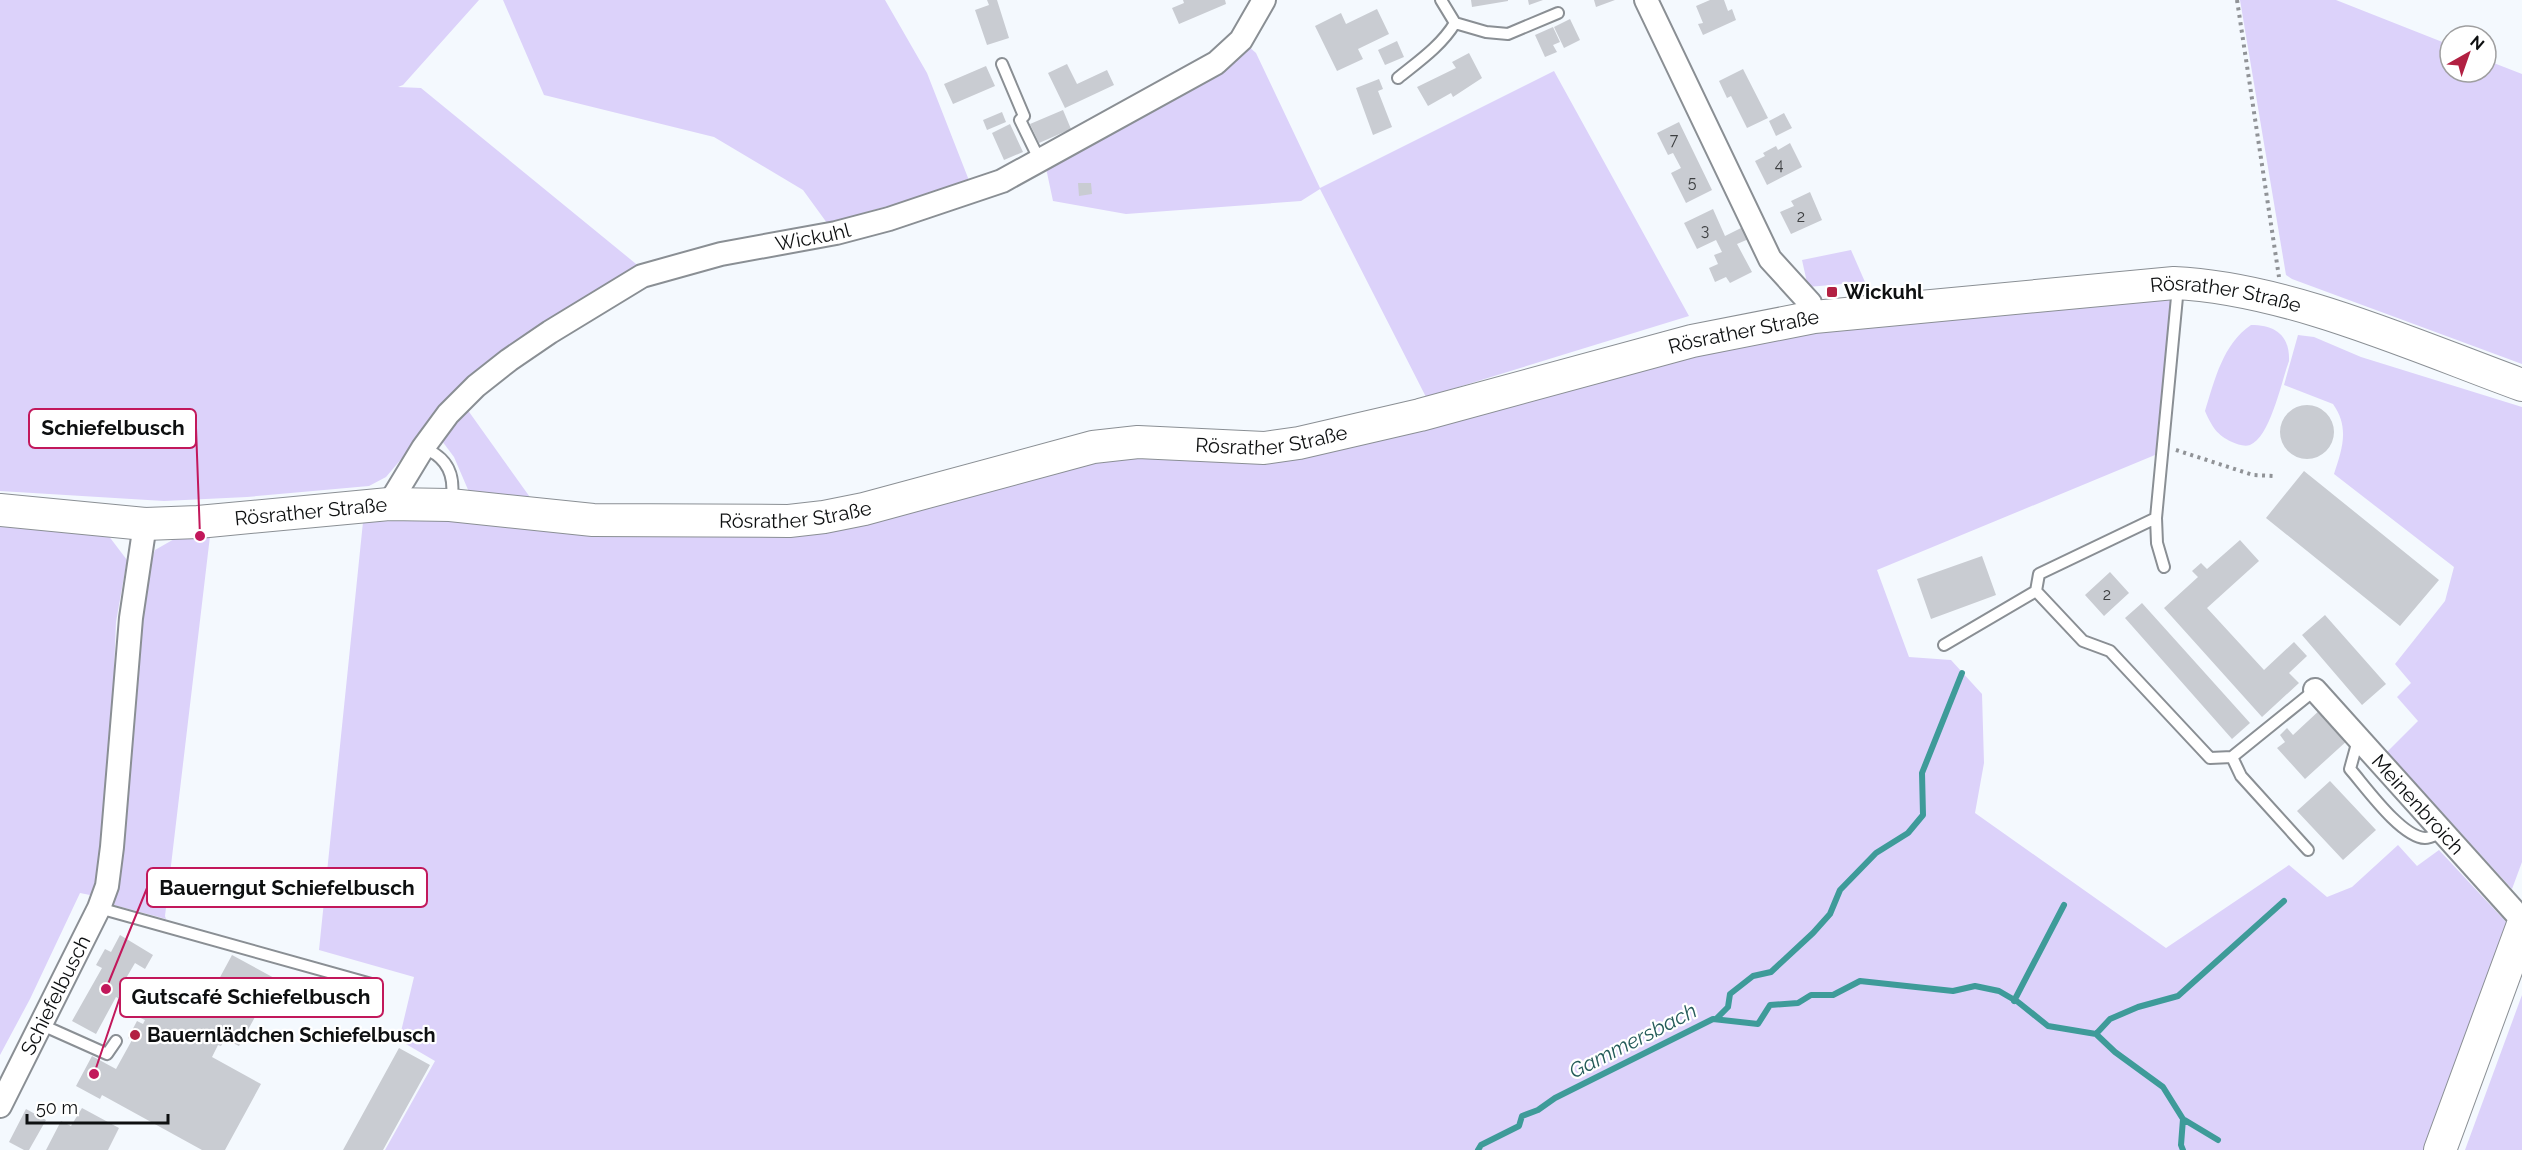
<svg xmlns="http://www.w3.org/2000/svg" width="2522" height="1150" viewBox="0 0 2522 1150" font-family="Raleway,sans-serif">
  <style>
    .green { fill: #dcd2fa }
    .lines { fill: none; stroke-linecap: round; stroke-linejoin: round }
    .stream { stroke: #3e9b99; stroke-width: 6 }
    .building { fill: #c9ccd2 }
    .lane-casing { stroke: #8a8f94; stroke-width: 14 }
    .street-casing { stroke: #8a8f94; stroke-width: 26 }
    .secondary-casing { stroke: #8a8f94; stroke-width: 34 }
    .path { stroke: #909397; stroke-width: 4; stroke-dasharray: 3 4.5; stroke-linecap: butt }
    .lane { stroke: #fff; stroke-width: 10 }
    .street { stroke: #fff; stroke-width: 22 }
    .secondary { stroke: #fff; stroke-width: 32 }
    .poi-dot { fill: #b22042; stroke: #fff; stroke-width: 2 }
    .labels { text-anchor: middle; stroke-width: 4.5; stroke-linejoin: round; paint-order: stroke }
    .number-label { font-size: 16px; fill: #3d3f41 }
    .street-label { font-size: 20px; fill: #0e1011; stroke: #fff }
    .poi-label { font-size: 20px; font-weight: bold; fill: #0e1011; stroke: #fff; text-anchor: start }
    .water-label { font-size: 21px; font-style: italic; fill: #245b59; stroke: #fff }
    .leader { fill: none; stroke: #c2185b; stroke-width: 2 }
    .callout-dot { fill: #c2185b; stroke: #fff; stroke-width: 2 }
    .callout { fill: #fff; stroke: #c2185b; stroke-width: 2 }
    .callout-label { font-size: 21px; text-anchor: middle; font-weight: bold; fill: #0e1011 }
  </style>
  <rect width="100%" height="100%" fill="#f4f9fe"/>
  <path class="green" d="M 0,0 L 479,0 L 403,85 L 398,87 L 421,88 L 641,268 L 414,444 L 386,477 L 369,486 L 247,497 L 164,501 L 0,491 Z
    M 503,0 L 885,0 L 927,73 L 970,183 L 827,223 L 803,190 L 714,137 L 544,95 Z
    M 2240,0 L 2336,0 L 2450,45 L 2450,72 L 2486,72 L 2486,60 L 2522,74 L 2522,364 L 2292,279 L 2286,275 Z
    M 1248,46 L 1256,53 L 1320,188 L 1554,71 L 1689,316 L 1426,397 L 1320,189 L 1301,201 L 1126,214 L 1053,201 L 1046,168 L 1209,80 Z
    M 1851,250 L 1865,282 L 1808,287 L 1802,260 Z
    M 2177,297 L 2165,424 L 2155,455 L 1877,570 L 1909,657 L 1951,660 L 1982,694 L 1984,763 L 1975,813 L 2166,948 L 2289,865 L 2327,897 L 2352,887 L 2398,845 L 2417,866 L 2439,850 L 2508,924 L 2503,932 L 2425,1150 L 385,1150 L 435,1061 L 399,1040 L 414,977 L 319,950 L 363,522 L 480,518 L 817,527 L 1108,457 L 1297,460 L 1763,337 Z
    M 2251,325 C 2275,325 2290,335 2289,361 C 2282,380 2270,438 2250,445 C 2244,447 2237,444 2232,442 C 2217,435 2212,427 2205,411 C 2215,379 2223,344 2251,325 Z
    M 2298,335 L 2314,337 L 2361,357 L 2522,407 L 2522,862 L 2512,889 L 2387,752 L 2418,721 L 2397,697 L 2411,683 L 2395,664 L 2445,601 L 2454,567 L 2334,474 C 2342,449 2350,428 2333,404 L 2284,385 Z
    M 467,409 L 537,507 L 472,499 L 454,457 L 439,437 Z
    M 0,525 L 108,535 L 127,560 L 116,622 L 110,772 L 95,896 L 80,893 L 30,999 L 0,1055 Z
    M 210,536 L 165,916 L 166,919 L 114,905 L 146,575 L 155,550 L 176,538 Z
    M 2522,995 L 2522,1150 L 2465,1150 Z"/>
  <g class="lines">
    <path class="stream" d="M 2014,1001 L 2064,905
      M 1716,1019 L 1728,1007 L 1730,994 L 1753,976 L 1771,972 L 1813,933 L 1830,914 L 1840,890 L 1876,853 L 1908,833 L 1923,815 L 1922,773 L 1962,673
      M 2096,1034 L 2110,1019 L 2138,1007 L 2178,996 L 2284,901
      M 1478,1150 L 1481,1145 L 1519,1126 L 1522,1116 L 1538,1110 L 1555,1098 L 1713,1019 L 1758,1024 L 1770,1005 L 1798,1003 L 1811,995 L 1833,995 L 1860,981 L 1953,991 L 1975,986 L 1999,991 L 2018,1002 L 2048,1026 L 2096,1034 L 2115,1052 L 2163,1087 L 2183,1119 L 2218,1140
      M 2183,1150 L 2181,1145 L 2183,1119"/>
  </g>
  <path class="building" d="M 987,0 L 997,0 L 1009,38 L 987,45 L 975,10 L 989,5 Z
    M 1183,0 L 1225,0 L 1226,4 L 1179,24 L 1172,8 L 1184,3 Z
    M 1471,0 L 1508,0 L 1508,1 L 1472,7 Z
    M 1528,0 L 1543,0 L 1529,5 Z
    M 1594,0 L 1615,0 L 1596,7 Z
    M 1710,0 L 1724,0 L 1728,11 L 1732,9 L 1736,20 L 1703,35 L 1698,24 L 1703,23 L 1696,6 Z
    M 1377,9 L 1389,34 L 1358,49 L 1363,59 L 1337,71 L 1315,26 L 1341,13 L 1346,24 Z
    M 1570,19 L 1580,40 L 1564,48 L 1554,27 Z
    M 1553,27 L 1560,42 L 1553,45 L 1557,52 L 1545,57 L 1535,35 Z
    M 1397,41 L 1404,57 L 1385,65 L 1378,50 Z
    M 1469,53 L 1482,78 L 1453,97 L 1451,93 L 1428,106 L 1417,87 L 1456,68 L 1452,62 Z
    M 1067,64 L 1077,84 L 1107,70 L 1114,85 L 1065,108 L 1048,73 Z
    M 986,66 L 995,86 L 953,104 L 944,84 Z
    M 1743,69 L 1768,118 L 1747,128 L 1731,96 L 1727,98 L 1719,81 Z
    M 1379,79 L 1383,89 L 1378,91 L 1392,127 L 1373,135 L 1356,88 Z
    M 1063,110 L 1071,129 L 1039,143 L 1030,124 Z
    M 1002,112 L 1006,122 L 987,130 L 983,120 Z
    M 1784,113 L 1792,128 L 1776,136 L 1769,121 Z
    M 1679,122 L 1712,190 L 1686,203 L 1671,173 L 1681,168 L 1673,153 L 1668,155 L 1657,133 Z
    M 1010,124 L 1023,152 L 1004,160 L 992,133 Z
    M 1790,143 L 1802,167 L 1767,185 L 1755,161 L 1765,156 L 1763,153 L 1776,146 L 1778,150 Z
    M 1078,183 L 1091,183 L 1092,194 L 1079,196 Z
    M 1810,192 L 1822,220 L 1791,234 L 1780,212 L 1794,206 L 1791,201 Z
    M 1713,209 L 1725,236 L 1745,226 L 1751,238 L 1737,244 L 1752,272 L 1730,283 L 1726,277 L 1715,282 L 1709,268 L 1718,264 L 1714,255 L 1722,252 L 1716,240 L 1697,249 L 1684,223 Z
    M2280 432a27 27 0 1 1 54 0a27 27 0 1 1-54 0Z
    M 2304,471 L 2439,580 L 2400,626 L 2266,518 Z
    M 2240,540 L 2259,561 L 2207,608 L 2264,670 L 2294,642 L 2307,656 L 2289,673 L 2299,683 L 2262,717 L 2164,608 L 2198,577 L 2192,571 L 2201,563 L 2207,569 Z
    M 1982,556 L 1996,595 L 1931,619 L 1917,579 Z
    M 2110,572 L 2129,593 L 2104,616 L 2085,595 Z
    M 2142,603 L 2250,723 L 2232,739 L 2125,618 Z
    M 2325,615 L 2386,684 L 2362,705 L 2302,635 Z
    M 2322,708 L 2349,739 L 2305,779 L 2277,748 L 2285,742 L 2280,735 L 2287,728 L 2293,735 Z
    M 2330,781 L 2376,830 L 2343,860 L 2297,811 Z
    M 120,935 L 153,955 L 145,969 L 135,963 L 125,980 L 160,999 L 168,985 L 205,1005 L 232,955 L 276,979 L 239,1046 L 225,1039 L 221,1046 L 218,1045 L 212,1057 L 261,1084 L 225,1150 L 202,1150 L 102,1095 L 100,1099 L 76,1086 L 92,1056 L 116,1069 L 132,1040 L 128,1038 L 137,1021 L 143,1024 L 145,1020 L 136,1016 L 139,1010 L 116,997 L 96,1034 L 72,1021 L 102,968 L 96,965 L 105,949 L 111,952 Z
    M 399,1048 L 430,1065 L 383,1150 L 343,1150 Z
    M 82,1108 L 119,1128 L 108,1150 L 46,1150 L 61,1121 L 71,1126 Z
    M 26,1109 L 46,1120 L 29,1150 L 24,1150 L 9,1142 Z"/>
  <g class="lines">
    <defs>
      <path id="lane" d="M 1441,0 L 1455,23 L 1486,32 L 1508,34 L 1558,13
        M 1002,64 L 1024,116 L 1020,120 L 1040,161
        M 1398,78 C 1419,61 1441,46 1455,23
        M 423,448 C 448,457 456,476 451,502
        M 2156,518 L 2039,574 L 2036,591 L 2083,641 L 2110,651 L 2210,758 L 2232,757 L 2315,690
        M 2164,567 L 2157,543 L 2156,518 L 2177,297 L 2175,288
        M 1944,645 L 2036,591
        M 2358,740 L 2350,769 C 2365,786 2401,837 2425,838 C 2430,838 2438,834 2443,832
        M 2232,757 L 2241,776 L 2308,850
        M 99,908 L 375,985
        M 42,1025 L 107,1054 L 116,1041"/>
      <g id="street">
        <path d="M 1646,0 L 1770,259 L 1810,303 L 1814,317"/>
        <path id="s1" d="M 389,504 L 423,448 L 448,414 L 476,386 L 509,360 L 550,332 L 642,276 L 721,254 L 836,233 L 889,219 L 1002,181 L 1216,63 L 1241,40 L 1264,0"/>
        <path id="s2" d="M 2315,690 L 2522,920"/>
        <path id="s3" d="M 0,1106 L 99,908 L 107,886 L 112,847 L 131,618 L 145,524"/>
      </g>
      <g id="secondary">
        <path id="s4" d="M 0,510 L 145,524 L 198,522 L 389,504 L 450,505 L 593,520 L 789,521 L 824,517 L 864,509 L 1093,447 L 1138,442 L 1264,448 L 1299,443 L 1420,415 L 1692,341 L 1814,317 L 2174,283 C 2287,288 2415,346 2522,385"/>
        <path d="M 2440,1150 L 2522,927"/>
      </g>
    </defs>
    <use href="#lane" class="lane-casing"/>
    <use href="#street" class="street-casing"/>
    <use href="#secondary" class="secondary-casing"/>
    <path class="path" d="M 2237,0 L 2279,277
      M 2176,450 L 2253,475 L 2273,476"/>
    <use href="#lane" class="lane"/>
    <use href="#street" class="street"/>
    <use href="#secondary" class="secondary"/>
  </g>
  <g class="poi-dot">
    <rect x="1826" y="286" width="12" height="12" rx="3"/>
    <circle cx="135" cy="1035" r="6"/>
  </g>
  <g class="labels">
    <g class="number-label">
      <text x="1674" y="145">7</text>
      <text x="1779" y="170">4</text>
      <text x="1692" y="188">5</text>
      <text x="1801" y="222">2</text>
      <text x="1705" y="236">3</text>
      <text x="2107" y="600">2</text>
    </g>
    <g class="street-label">
      <text dy="7" stroke="none"><textPath href="#s1" startOffset="522">Wickuhl</textPath></text>
      <text dy="7" stroke="none"><textPath href="#s4" startOffset="2256">Rösrather Straße</textPath></text>
      <text dy="7" stroke="none"><textPath href="#s4" startOffset="1770">Rösrather Straße</textPath></text>
      <text dy="7" stroke="none"><textPath href="#s4" startOffset="1284">Rösrather Straße</textPath></text>
      <text dy="7" stroke="none"><textPath href="#s4" startOffset="312">Rösrather Straße</textPath></text>
      <text dy="7" stroke="none"><textPath href="#s4" startOffset="798">Rösrather Straße</textPath></text>
      <text dy="7" stroke="none"><textPath href="#s2" startOffset="154">Meinenbroich</textPath></text>
      <text dy="7" stroke="none"><textPath href="#s3" startOffset="124">Schiefelbusch</textPath></text>
    </g>
    <g class="poi-label">
      <text x="1844" y="299">Wickuhl</text>
      <text x="147" y="1042">Bauernlädchen Schiefelbusch</text>
    </g>
    <g class="water-label">
      <text transform="translate(1633 1041) rotate(-27)" y="7">Gammersbach</text>
    </g>
  </g>
  <path class="leader" d="M200 536L196 428M106 989L147 888M94 1074L120 997"/>
  <g class="callout-dot">
    <circle cx="200" cy="536" r="6"/>
    <circle cx="106" cy="989" r="6"/>
    <circle cx="94" cy="1074" r="6"/>
  </g>
  <g class="callout">
    <rect x="29" y="409" width="167" height="39" rx="6"/>
    <rect x="147" y="868" width="280" height="39" rx="6"/>
    <rect x="120" y="978" width="263" height="39" rx="6"/>
  </g>
  <g class="callout-label">
    <text x="113" y="435">Schiefelbusch</text>
    <text x="287" y="895">Bauerngut Schiefelbusch</text>
    <text x="251" y="1004">Gutscafé Schiefelbusch</text>
  </g>
  <g transform="translate(2468 54) rotate(40)"><circle r="28" fill="#ffffff" stroke="#9f9fa0" stroke-width="1.5"/>
  <path d="M0-4.5L10 22L0 15L-10 22Z" fill="#b22042"/>
  <text y="-9" font-size="16" font-weight="bold" text-anchor="middle" fill="#0e1011">N</text>
  </g>
  <path d="M27 1114v9h141v-9" fill="none" stroke="#0e1011" stroke-width="3"/>
  <text x="36" y="1114" font-size="18" fill="#0e1011" stroke="#ffffff" stroke-width="4.5" paint-order="stroke">50 m</text>
</svg>
